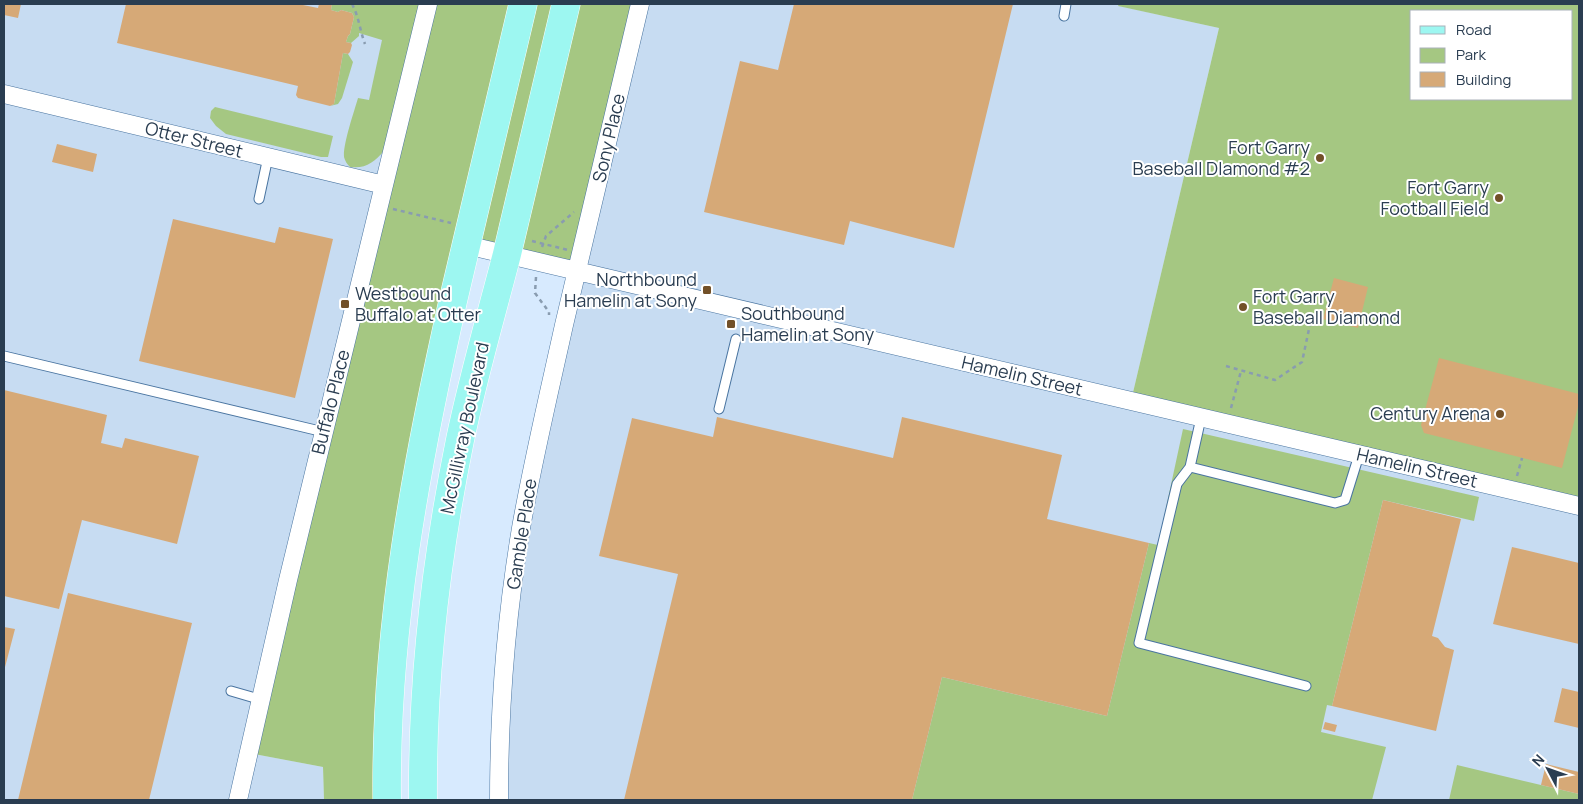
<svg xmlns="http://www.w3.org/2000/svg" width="1583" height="804" viewBox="0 0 1583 804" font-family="Manrope,sans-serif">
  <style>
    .built { fill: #c7dcf2 }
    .green { fill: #a5c782; fill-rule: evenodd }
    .building { fill: #d6a977 }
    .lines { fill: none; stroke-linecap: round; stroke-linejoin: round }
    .service-casing { stroke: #4974a0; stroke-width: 11 }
    .minor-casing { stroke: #4974a0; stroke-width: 19 }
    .primary-casing { stroke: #fff; stroke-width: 29 }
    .path { stroke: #899cb0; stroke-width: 2.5; stroke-dasharray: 4 4; stroke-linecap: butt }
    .service { stroke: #fff; stroke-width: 9 }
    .minor { stroke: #fff; stroke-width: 18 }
    .primary { stroke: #9df7f1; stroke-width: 28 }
    .poi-dot { fill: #725028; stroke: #fff; stroke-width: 2 }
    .labels { text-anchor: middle; stroke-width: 4; stroke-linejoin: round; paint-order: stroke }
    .street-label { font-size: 18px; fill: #2a3d51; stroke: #fff }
    .poi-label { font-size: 18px; fill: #2a3d51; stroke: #fff; text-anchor: end }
  </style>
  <rect width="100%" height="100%" fill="#d7eafe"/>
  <path class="built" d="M 4,4 L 428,4 L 249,753 L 323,767 L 324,800 L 4,800 Z
    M 640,4 L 1119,4 L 1119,6 L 1219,28 L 1131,401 L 1579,506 L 1579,800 L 499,800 L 510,606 Z"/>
  <path class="green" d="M 332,4 L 419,4 L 384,151 C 374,162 366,169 350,167 C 347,164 345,161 344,157 C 343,144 354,112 358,98 L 369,100 L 382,40 L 359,33 L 359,36 L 351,43 L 346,42 L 348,36 L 350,34 L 354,17 L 352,13 L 341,10 L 338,12 L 331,10 Z
    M 428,4 L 640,4 L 577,272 L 466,245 L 431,397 L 387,800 L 324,800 L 323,767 L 249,753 Z
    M 1119,4 L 1579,4 L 1579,506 L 1131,401 L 1219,28 L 1118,6 ZM 1412,11 L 1572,11 L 1572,99 L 1412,99 Z
    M 343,53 L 348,54 L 353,62 L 342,98 L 338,104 L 330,106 L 334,104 Z
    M 215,107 L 333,136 L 328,157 L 321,157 L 226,134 L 216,126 L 210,118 L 211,111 Z
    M 1183,429 L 1479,497 L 1474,521 L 1383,500 L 1332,706 L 1327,705 L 1321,732 L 1386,747 L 1372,800 L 912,800 L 942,677 L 1107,716 L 1149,543 L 1158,545 Z
    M 1457,765 L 1579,794 L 1579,800 L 1449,800 Z"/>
  <path class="building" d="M 4,4 L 21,4 L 18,18 L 4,15 Z
    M 126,4 L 298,4 L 318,8 L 319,4 L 332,4 L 331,10 L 338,12 L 341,10 L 352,13 L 354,17 L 350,34 L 348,36 L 346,42 L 351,43 L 352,45 L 350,52 L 348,54 L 343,53 L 334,104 L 330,106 L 298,98 L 296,95 L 298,86 L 117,43 Z
    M 794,4 L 1013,4 L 954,248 L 850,221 L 844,245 L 704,212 L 740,61 L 778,70 Z
    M 57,144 L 97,154 L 93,172 L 52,162 Z
    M 173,219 L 275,243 L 279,227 L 333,239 L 295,398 L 139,361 Z
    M 1334,278 L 1368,287 L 1358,328 L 1323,319 Z
    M 1439,358 L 1579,394 L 1579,403 L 1562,468 L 1424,433 L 1421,425 Z
    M 4,390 L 107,415 L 101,443 L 122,448 L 125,438 L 199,456 L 177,544 L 82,520 L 59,609 L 4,596 Z
    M 717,417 L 893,458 L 902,417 L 1062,455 L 1047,519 L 1149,543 L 1107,716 L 942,677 L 912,800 L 624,800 L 678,574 L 599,556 L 632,418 L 713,437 Z
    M 1383,500 L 1461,519 L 1432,636 L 1438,638 L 1445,647 L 1454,650 L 1436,731 L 1332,706 Z
    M 1512,547 L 1579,563 L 1579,644 L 1493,624 Z
    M 68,593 L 192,623 L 149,800 L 18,800 Z
    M 4,627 L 15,629 L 4,671 Z
    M 1562,688 L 1579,692 L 1579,728 L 1554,722 Z
    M 1325,722 L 1337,725 L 1335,732 L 1323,729 Z
    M 1546,764 L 1579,772 L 1579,794 L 1541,785 Z"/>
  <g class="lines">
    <defs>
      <path id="service" d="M 1064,16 L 1066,4
        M 259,199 L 268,157
        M 4,356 L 324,432
        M 719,409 L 736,339
        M 1201,418 L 1190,467 L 1335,503 L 1345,500 L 1359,455
        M 1190,467 L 1177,484 L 1139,643 L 1306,686
        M 231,691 L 262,700"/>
      <path id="minor" d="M 4,94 L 384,185
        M 466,245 L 1579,506
        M 238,800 L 288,580 L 428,4
        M 499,800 C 499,709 506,618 521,528 C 533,460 549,393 564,325 C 589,218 615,111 640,4"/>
      <path id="primary" d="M 387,800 C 385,631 416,465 453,301 C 476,202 500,103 523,4
        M 423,800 C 422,680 436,558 460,440 C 473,377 491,316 507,254 C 527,171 546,87 566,4"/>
    </defs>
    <use href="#service" class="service-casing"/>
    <use href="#minor" class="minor-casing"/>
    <use href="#primary" class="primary-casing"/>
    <path class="path" d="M 352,4 C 359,17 360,31 365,44
      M 393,209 L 451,223
      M 532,241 L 568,250
      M 542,247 L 546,236 L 574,212
      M 536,277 L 535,293 L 549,312 L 549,315
      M 1226,366 L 1275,380 L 1302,362 L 1312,315
      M 1231,408 L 1241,371
      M 1517,476 L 1522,458"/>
    <use href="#service" class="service"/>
    <use href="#minor" class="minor"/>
    <use href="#primary" class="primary"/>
  </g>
  <g class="poi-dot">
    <circle cx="1320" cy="158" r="5"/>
    <circle cx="1499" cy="198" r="5"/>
    <rect x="702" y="285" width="10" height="10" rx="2.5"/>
    <rect x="340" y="299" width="10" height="10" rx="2.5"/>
    <circle cx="1243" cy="307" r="5"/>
    <rect x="726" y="319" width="10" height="10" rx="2.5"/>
    <circle cx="1500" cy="414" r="5"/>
  </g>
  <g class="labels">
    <g class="street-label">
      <text transform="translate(609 138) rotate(-77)" y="6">Sony Place</text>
      <text transform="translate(194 140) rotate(14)" y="6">Otter Street</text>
      <text transform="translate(1022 376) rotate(13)" y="6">Hamelin Street</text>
      <text transform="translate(331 402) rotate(-76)" y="6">Buffalo Place</text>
      <text transform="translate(465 428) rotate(-78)" y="6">McGillivray Boulevard</text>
      <text transform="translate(1417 468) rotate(13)" y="6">Hamelin Street</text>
      <text transform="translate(522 534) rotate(-81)" y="6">Gamble Place</text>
    </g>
    <g class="poi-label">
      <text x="1310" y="154">Fort Garry<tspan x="1310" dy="21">Baseball DIamond #2</tspan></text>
      <text x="1489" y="194">Fort Garry<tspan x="1489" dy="21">Football Field</tspan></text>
      <text x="697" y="286">Northbound<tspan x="697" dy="21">Hamelin at Sony</tspan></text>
      <text x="355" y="300" text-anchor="start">Westbound<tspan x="355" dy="21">Buffalo at Otter</tspan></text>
      <text x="1253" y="303" text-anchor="start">Fort Garry<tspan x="1253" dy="21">Baseball Diamond</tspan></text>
      <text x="741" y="320" text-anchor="start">Southbound<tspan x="741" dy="21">Hamelin at Sony</tspan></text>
      <text x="1490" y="420">Century Arena</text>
    </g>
  </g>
  <rect width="1583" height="804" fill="none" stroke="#2a3d51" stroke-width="10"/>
  <rect x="1410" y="10" width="162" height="90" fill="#ffffff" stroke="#aab1b9"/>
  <rect x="1420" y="26" width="25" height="8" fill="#9df7f1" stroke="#aab1b9"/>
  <text x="1456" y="35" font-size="15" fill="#2a3d51">Road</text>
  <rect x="1420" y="48" width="25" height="15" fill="#a5c782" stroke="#aab1b9"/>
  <text x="1456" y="60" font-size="15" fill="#2a3d51">Park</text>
  <rect x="1420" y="72" width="25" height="15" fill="#d6a977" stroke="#aab1b9"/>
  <text x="1456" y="85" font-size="15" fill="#2a3d51">Building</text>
  <g transform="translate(1548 769) rotate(311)" stroke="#ffffff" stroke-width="4" paint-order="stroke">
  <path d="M0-4L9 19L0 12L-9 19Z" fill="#2a3d51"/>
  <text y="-8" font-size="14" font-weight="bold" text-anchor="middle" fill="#2a3d51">N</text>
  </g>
</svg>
